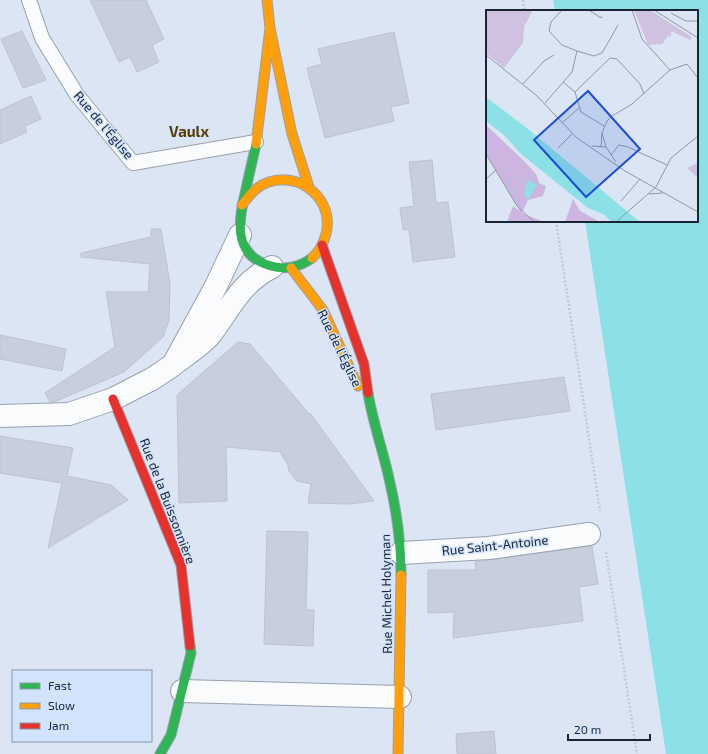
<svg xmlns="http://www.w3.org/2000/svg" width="708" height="754" viewBox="0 0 708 754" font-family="'Exo 2',sans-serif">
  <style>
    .water { fill: #8be1e6 }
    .building { fill: #c8cedd; stroke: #bdc2d1 }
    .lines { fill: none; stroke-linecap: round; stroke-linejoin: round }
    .lane-casing { stroke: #97a1ae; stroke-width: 16 }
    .street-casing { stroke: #97a1ae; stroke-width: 24 }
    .fast-casing { stroke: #97a1ae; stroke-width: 11 }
    .slow-casing { stroke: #97a1ae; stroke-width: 11 }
    .jam-casing { stroke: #97a1ae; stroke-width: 11 }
    .path { stroke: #c3c9ce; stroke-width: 2.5; stroke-dasharray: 2 2; stroke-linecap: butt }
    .lane { stroke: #fafbfd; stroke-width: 14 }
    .street { stroke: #fafbfd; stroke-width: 22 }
    .fast { stroke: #30b455; stroke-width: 9 }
    .slow { stroke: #ff9f0a; stroke-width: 9 }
    .jam { stroke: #e5322d; stroke-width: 9 }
    .labels { text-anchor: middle; stroke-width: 3; stroke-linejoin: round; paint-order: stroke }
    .street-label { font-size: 13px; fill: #1a2534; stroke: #d2e4fd }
    .quarter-label { font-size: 15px; font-weight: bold; fill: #5c3d02; stroke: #d2e4fd }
    .inset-road { fill: none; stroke: #8e98a7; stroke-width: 1 }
    .view { fill: #1d4ed8; fill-opacity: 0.15; stroke: #1d4ed8; stroke-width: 2 }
    .inset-edge { fill: none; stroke: #1a2534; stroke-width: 2 }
  </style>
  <rect width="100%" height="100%" fill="#dce5f3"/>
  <path class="water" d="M 553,0 L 708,0 L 708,754 L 666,754 L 585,221 L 697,221 L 697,11 L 555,11 Z"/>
  <path class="building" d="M 90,0 L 146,0 L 164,39 L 152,45 L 159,62 L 137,72 L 130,57 L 119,62 Z
    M 22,31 L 46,80 L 23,88 L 1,39 Z
    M 394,32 L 409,103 L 391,107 L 394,121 L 325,138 L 307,68 L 322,64 L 318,49 Z
    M 31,96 L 41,119 L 25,126 L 27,132 L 0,144 L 0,110 Z
    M 432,160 L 436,203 L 448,202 L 455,257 L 413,262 L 409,229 L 403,230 L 400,208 L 414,206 L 409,162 Z
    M 151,229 L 161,229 L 170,284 L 169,320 L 163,337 L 124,372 L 54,402 L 50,402 L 45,393 L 115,347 L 106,292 L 148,292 L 150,264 L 81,257 L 81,253 L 151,237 Z
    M 0,335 L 66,349 L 62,371 L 0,359 Z
    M 238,342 L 250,344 L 309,414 L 310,413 L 374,501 L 350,504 L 308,503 L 311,484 L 297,481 L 289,471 L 288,465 L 280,452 L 226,447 L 227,501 L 179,503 L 177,395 Z
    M 564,377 L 570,411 L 436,430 L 431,394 Z
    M 0,436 L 73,448 L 67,476 L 111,485 L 128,500 L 48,548 L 62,483 L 0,473 Z
    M 267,531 L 308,532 L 306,610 L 314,610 L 313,646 L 264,644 Z
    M 592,546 L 598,584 L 579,587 L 583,621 L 453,638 L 454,612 L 428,613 L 428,570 L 476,570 L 475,562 Z
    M 494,731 L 496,754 L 457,754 L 456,734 Z"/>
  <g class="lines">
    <defs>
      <path id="lane" d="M 29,0 L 42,38 L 77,95 L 133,163 L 256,142"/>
      <path id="street" d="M 240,235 L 216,286 L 173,365 C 184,356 202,345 210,335 C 230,309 240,283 272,267
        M 0,416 L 69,414 L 113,399 L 152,379 L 173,365
        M 401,553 L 489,548 L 589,534
        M 182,691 L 400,697"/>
      <path id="fast" d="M 256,144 C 253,159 249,174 246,189 C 239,219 231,255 271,266 C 285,270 300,267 312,258
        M 368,393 C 373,424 384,453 390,483 C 397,513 401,544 401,575
        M 160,754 L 171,735 L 191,653 L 190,646"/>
      <path id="slow" d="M 267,0 L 270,28 L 292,134 L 309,187
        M 256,144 L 270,28
        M 242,205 C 246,200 251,193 256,189 C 289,164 336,194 326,234 C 323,244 320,251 312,258
        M 291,268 L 323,310 L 358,386
        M 398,754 L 401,575"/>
      <path id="jam" d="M 322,245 L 364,364 L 368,393
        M 113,399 L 181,565 L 190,646"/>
    </defs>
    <use href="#lane" class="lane-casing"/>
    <use href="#street" class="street-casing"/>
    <use href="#fast" class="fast-casing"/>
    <use href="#slow" class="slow-casing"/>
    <use href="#jam" class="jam-casing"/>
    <path class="path" d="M 523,0 L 524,11
      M 556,221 L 600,511
      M 606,552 L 637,754"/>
    <use href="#lane" class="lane"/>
    <use href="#street" class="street"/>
    <use href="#fast" class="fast"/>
    <use href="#slow" class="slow"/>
    <use href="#jam" class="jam"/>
  </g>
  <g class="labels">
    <g class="street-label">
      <text transform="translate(104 125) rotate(50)" y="5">Rue de l'Église</text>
      <text transform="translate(340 348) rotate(64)" y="5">Rue de l'Église</text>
      <text transform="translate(168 501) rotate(69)" y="5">Rue de la Buissonnière</text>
      <text transform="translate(495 545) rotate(-6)" y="5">Rue Saint-Antoine</text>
      <text transform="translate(386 594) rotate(-91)" y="5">Rue Michel Holyman</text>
    </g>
    <g class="quarter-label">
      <text x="189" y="137">Vaulx</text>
    </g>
  </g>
  <g transform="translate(486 10)">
    <rect width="212" height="212" fill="#dce5f3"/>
    <path d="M 0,0 L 47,0 L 38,17 L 37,33 L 18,58 L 0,43 ZM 148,0 L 164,0 L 206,27 L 204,30 L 185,21 L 185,27 L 182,26 L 176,34 L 162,35 ZM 212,153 L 212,168 L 201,158 Z" fill="#cfc2e1"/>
    <path d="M 0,115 L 38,151 L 50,164 L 53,173 L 60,176 L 57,186 L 42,190 L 36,203 L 58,212 L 21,212 L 27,196 L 34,201 L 0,144 ZM 87,189 L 94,201 L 114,212 L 79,212 Z" fill="#ccb6e1"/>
    <path d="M 0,87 L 42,119 L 154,212 L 126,212 L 117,204 L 102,198 L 35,144 L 19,126 L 0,111 ZM 42,170 L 51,174 L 42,190 L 38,184 Z" fill="#8be1e6"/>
    <path class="inset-road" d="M 76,0 L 65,12 L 63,21 L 76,35 L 91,41 L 108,46 L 116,43 L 132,15M 103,0 L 115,8 L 116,6M 146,0 L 156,29 L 184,60M 168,0 L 212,28M 185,3 L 200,11 L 212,11M 0,45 L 50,85 L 91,128 L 139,161 L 212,202M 77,72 L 89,82M 37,74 L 58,51 L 68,45M 59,93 L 86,62 L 91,41M 76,113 L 93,98M 118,116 L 95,102 L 89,82 L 124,48 L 131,49 L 154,74 L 158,84M 116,123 L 121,111 L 126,106 L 146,94 L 184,60 L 201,54 L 212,68M 106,136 L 120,137 L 130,152M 115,137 L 116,123 L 120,137M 72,138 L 86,124M 0,144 L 31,196 L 48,212M 125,145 L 133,135 L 142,137 L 181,155M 0,169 L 10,160M 163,184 L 177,183M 135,191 L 154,169M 130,212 L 170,177 L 185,148 L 212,126"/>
    <path class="view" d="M 102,81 L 154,139 L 100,187 L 48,130 Z"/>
    <rect width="212" height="212" class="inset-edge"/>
  </g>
  <rect x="12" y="670" width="140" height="72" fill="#d2e4fd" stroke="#8898ad"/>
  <rect x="20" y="683" width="20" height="6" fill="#30b455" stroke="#8898ad"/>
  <text x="48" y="690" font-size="12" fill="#1a2534">Fast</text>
  <rect x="20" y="703" width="20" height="6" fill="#ff9f0a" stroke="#8898ad"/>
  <text x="48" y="710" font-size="12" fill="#1a2534">Slow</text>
  <rect x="20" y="723" width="20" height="6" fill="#e5322d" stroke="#8898ad"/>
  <text x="48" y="730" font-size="12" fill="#1a2534">Jam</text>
  <path d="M568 734v6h82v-6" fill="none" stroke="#1a2534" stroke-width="2"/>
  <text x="574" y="734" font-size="12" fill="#1a2534" stroke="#d2e4fd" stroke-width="3" paint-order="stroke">20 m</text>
</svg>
